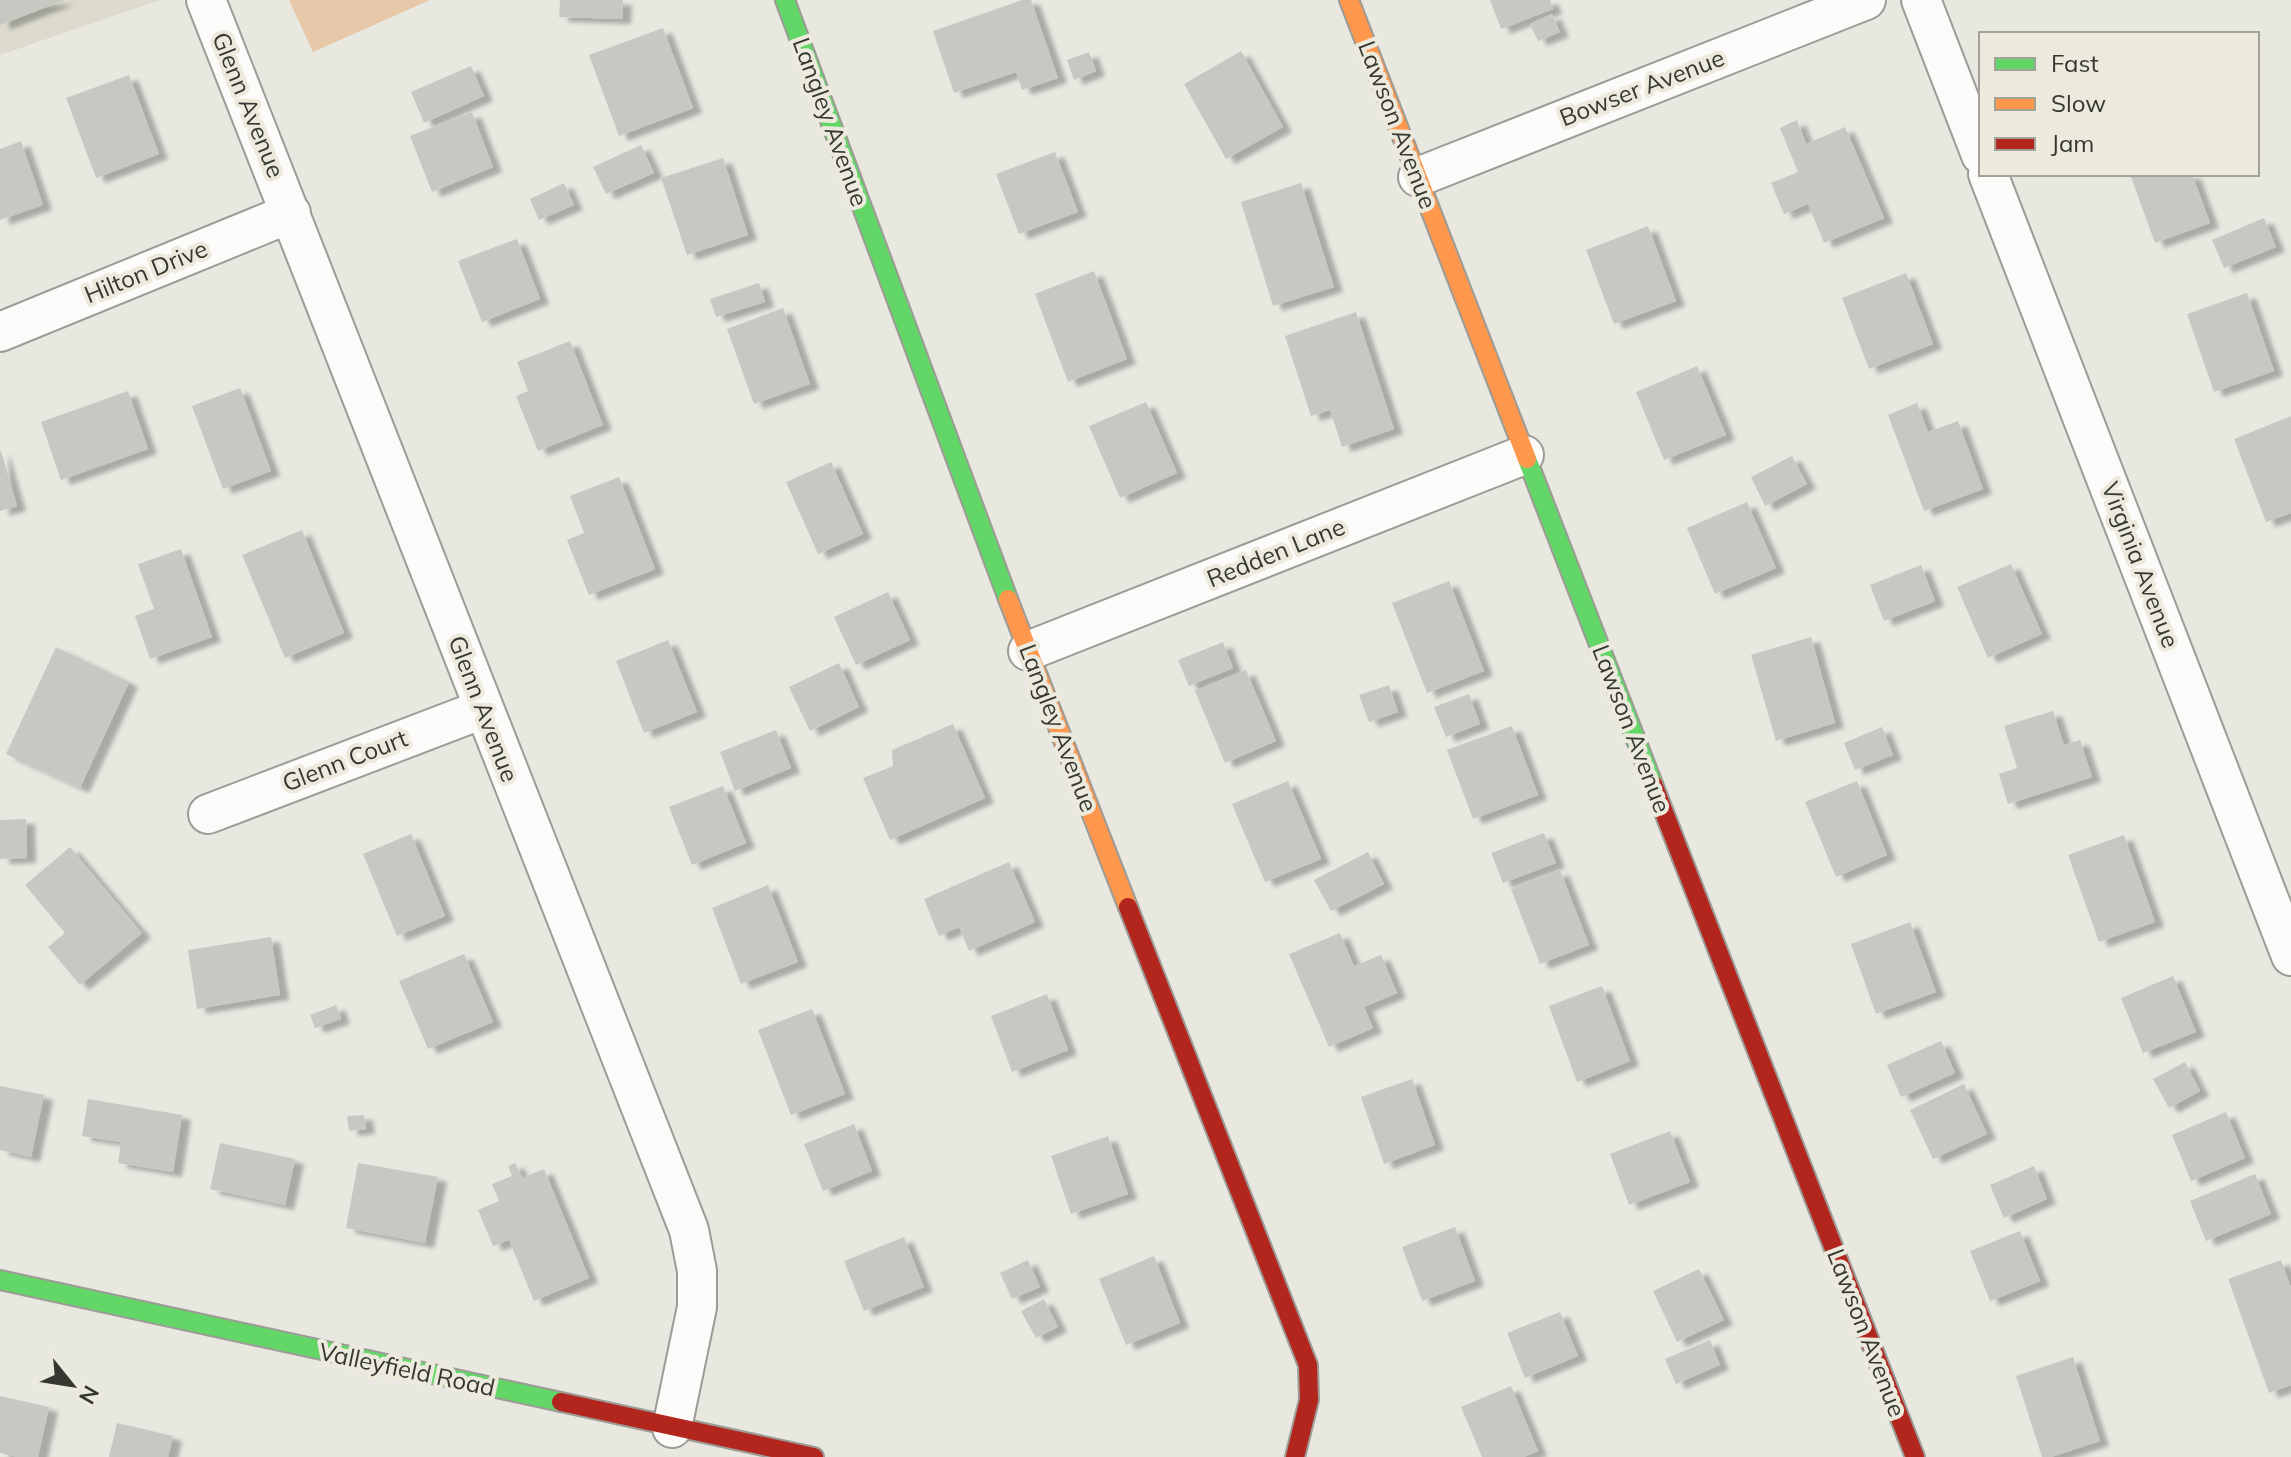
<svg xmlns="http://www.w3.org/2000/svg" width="2291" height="1457" viewBox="0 0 2291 1457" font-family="Mulish,sans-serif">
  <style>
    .built { fill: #dcdbce }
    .green { fill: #e7c8a8 }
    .building { fill: #c8c8c3; filter: url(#shadow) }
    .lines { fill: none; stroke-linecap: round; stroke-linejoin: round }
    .street-casing { stroke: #9c9b96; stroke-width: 42 }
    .fast-casing { stroke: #9c9b96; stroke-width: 22 }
    .slow-casing { stroke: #9c9b96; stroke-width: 22 }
    .jam-casing { stroke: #9c9b96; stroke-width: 22 }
    .street { stroke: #fcfbfa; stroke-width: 38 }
    .fast { stroke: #63d668; stroke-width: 18 }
    .slow { stroke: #ff974d; stroke-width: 18 }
    .jam { stroke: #b3261e; stroke-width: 18 }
    .labels { text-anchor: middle; stroke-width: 8; stroke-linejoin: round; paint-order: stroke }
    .street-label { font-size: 24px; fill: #373732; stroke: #ebeadd }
  </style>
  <defs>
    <filter id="shadow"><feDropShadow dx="9" dy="5" stdDeviation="2" flood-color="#0004"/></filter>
  </defs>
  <rect width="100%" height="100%" fill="#e8e7e0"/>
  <path class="built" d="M 0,0 L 160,0 L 0,55 Z"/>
  <path class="green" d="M 289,0 L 430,0 L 313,52 Z"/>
  <path class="building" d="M 0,0 L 65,0 L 0,25 Z
    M 560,0 L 623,0 L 622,19 L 559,17 Z
    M 1022,0 L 1031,0 L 1058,78 L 1022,90 L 1016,72 L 954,93 L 933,31 Z
    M 1490,0 L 1550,0 L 1553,9 L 1501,29 Z
    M 1552,14 L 1560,32 L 1538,41 L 1530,24 Z
    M 663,28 L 693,108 L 619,136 L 589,55 Z
    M 1241,51 L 1283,127 L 1226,159 L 1184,84 Z
    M 1089,52 L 1096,71 L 1074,80 L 1067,60 Z
    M 471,66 L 484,96 L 424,123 L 411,92 Z
    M 129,75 L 159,154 L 96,178 L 66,98 Z
    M 472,112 L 493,167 L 432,192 L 410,136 Z
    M 1797,120 L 1806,144 L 1845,127 L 1884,218 L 1824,243 L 1808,204 L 1784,214 L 1771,183 L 1798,172 L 1780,128 Z
    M 21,141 L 43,205 L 0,220 L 0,149 Z
    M 641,145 L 654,173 L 606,194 L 593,167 Z
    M 1055,152 L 1078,212 L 1019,234 L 996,174 Z
    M 723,158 L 748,235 L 687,255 L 661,178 Z
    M 2130,174 L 2192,174 L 2210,223 L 2155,243 Z
    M 564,183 L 574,205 L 539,220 L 530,199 Z
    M 1301,183 L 1334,287 L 1273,306 L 1241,202 Z
    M 2264,218 L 2276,247 L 2224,268 L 2212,240 Z
    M 1648,226 L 1676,301 L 1614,324 L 1586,250 Z
    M 517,239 L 540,299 L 482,322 L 458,261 Z
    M 1094,271 L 1127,359 L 1068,382 L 1035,294 Z
    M 1906,273 L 1933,344 L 1869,369 L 1842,298 Z
    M 759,283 L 765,302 L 716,317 L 710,299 Z
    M 2247,293 L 2274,371 L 2214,392 L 2187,314 Z
    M 783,308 L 810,384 L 754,404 L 727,329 Z
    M 1356,312 L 1394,429 L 1342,447 L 1330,410 L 1311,416 L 1285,336 Z
    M 570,341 L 603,425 L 538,451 L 516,396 L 528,391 L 517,362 Z
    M 1697,366 L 1726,435 L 1664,460 L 1636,392 Z
    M 240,388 L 271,471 L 223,489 L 192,406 Z
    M 128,391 L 148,449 L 61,480 L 41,422 Z
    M 1146,402 L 1177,473 L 1120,498 L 1089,426 Z
    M 1917,403 L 1928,432 L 1958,421 L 1983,489 L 1924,511 L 1888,415 Z
    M 2291,416 L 2291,513 L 2266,522 L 2234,439 Z
    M 1,451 L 17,506 L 0,511 L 0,452 Z
    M 1792,456 L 1807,484 L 1765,506 L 1751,477 Z
    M 831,462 L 863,534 L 818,554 L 786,482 Z
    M 619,477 L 655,569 L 589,595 L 567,540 L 584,533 L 570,496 Z
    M 1747,502 L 1776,568 L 1715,594 L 1687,528 Z
    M 302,530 L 344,633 L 285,658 L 242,555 Z
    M 181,549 L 212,637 L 150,659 L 135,616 L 154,609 L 138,564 Z
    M 2011,564 L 2042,634 L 1988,658 L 1957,587 Z
    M 1921,565 L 1935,601 L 1884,621 L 1870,585 Z
    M 1449,581 L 1484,671 L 1427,693 L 1392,603 Z
    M 888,592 L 910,640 L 856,665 L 834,617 Z
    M 1811,637 L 1835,723 L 1776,741 L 1751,655 Z
    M 668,640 L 697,712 L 644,733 L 616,661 Z
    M 1223,642 L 1233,668 L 1189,686 L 1178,660 Z
    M 56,647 L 129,682 L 80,788 L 6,754 Z
    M 839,663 L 859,707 L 810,731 L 789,687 Z
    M 1246,670 L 1276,741 L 1225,763 L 1195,691 Z
    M 1389,685 L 1398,712 L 1369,722 L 1359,695 Z
    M 1469,694 L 1480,724 L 1446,737 L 1434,707 Z
    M 2053,711 L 2064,745 L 2080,740 L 2092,777 L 2008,804 L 1999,774 L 2017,768 L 2004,726 Z
    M 953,724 L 985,798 L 890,840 L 863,778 L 893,766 L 892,750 Z
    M 1512,726 L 1538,795 L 1473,819 L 1447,750 Z
    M 1882,727 L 1893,755 L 1855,770 L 1844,743 Z
    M 776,730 L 791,768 L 735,791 L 720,752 Z
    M 1288,781 L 1321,859 L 1265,882 L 1232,804 Z
    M 1857,781 L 1887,855 L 1836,877 L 1805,802 Z
    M 723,786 L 746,843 L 692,865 L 669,807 Z
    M 26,819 L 27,858 L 0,859 L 0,820 Z
    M 1544,833 L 1556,863 L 1503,883 L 1491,853 Z
    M 411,834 L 445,916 L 397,936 L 363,854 Z
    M 2124,835 L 2155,922 L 2099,942 L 2068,855 Z
    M 70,847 L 142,933 L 80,985 L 48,947 L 65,933 L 25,885 Z
    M 1368,852 L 1384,884 L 1331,911 L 1314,880 Z
    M 1009,862 L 1035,922 L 969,951 L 959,927 L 939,936 L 924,899 Z
    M 1560,870 L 1589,945 L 1540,964 L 1511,889 Z
    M 768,885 L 798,962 L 741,984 L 712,908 Z
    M 1910,922 L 1936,992 L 1876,1014 L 1851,944 Z
    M 1340,933 L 1354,966 L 1381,955 L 1397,993 L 1364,1007 L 1373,1028 L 1329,1047 L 1289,954 Z
    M 271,937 L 280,995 L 197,1009 L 188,950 Z
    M 464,954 L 493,1022 L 428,1049 L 399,981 Z
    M 2173,976 L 2196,1032 L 2143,1053 L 2121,998 Z
    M 1602,986 L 1630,1061 L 1577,1082 L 1549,1006 Z
    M 1047,994 L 1068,1050 L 1012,1072 L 991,1016 Z
    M 336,1005 L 341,1019 L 315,1028 L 310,1015 Z
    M 812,1009 L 845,1094 L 791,1115 L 758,1030 Z
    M 1941,1041 L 1955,1073 L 1901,1097 L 1887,1065 Z
    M 2185,1062 L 2200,1091 L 2169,1108 L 2153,1079 Z
    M 1412,1079 L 1435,1145 L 1384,1164 L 1361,1097 Z
    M 1964,1084 L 1987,1134 L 1933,1159 L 1910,1110 Z
    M 0,1086 L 44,1095 L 31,1157 L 0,1150 Z
    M 88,1099 L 182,1115 L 173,1172 L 118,1163 L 121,1142 L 82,1136 Z
    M 2226,1112 L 2245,1158 L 2191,1181 L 2172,1135 Z
    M 364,1115 L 366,1129 L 349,1131 L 347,1116 Z
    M 854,1124 L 872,1171 L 823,1191 L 804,1144 Z
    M 1670,1131 L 1690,1182 L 1629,1205 L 1610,1154 Z
    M 1108,1136 L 1128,1194 L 1071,1214 L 1051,1156 Z
    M 220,1143 L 295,1159 L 285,1205 L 210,1189 Z
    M 358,1163 L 438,1177 L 425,1243 L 346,1228 Z
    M 515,1163 L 522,1178 L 544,1169 L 589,1278 L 534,1301 L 509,1240 L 493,1246 L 478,1210 L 499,1201 L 492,1184 L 512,1176 L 508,1166 Z
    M 2034,1166 L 2047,1199 L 2004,1218 L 1990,1185 Z
    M 2255,1174 L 2271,1214 L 2206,1241 L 2190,1201 Z
    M 1455,1227 L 1475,1281 L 1422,1301 L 1402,1247 Z
    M 2020,1231 L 2040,1281 L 1990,1301 L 1970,1251 Z
    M 904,1237 L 924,1287 L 864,1311 L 844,1261 Z
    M 1154,1256 L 1180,1323 L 1126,1345 L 1099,1279 Z
    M 1028,1260 L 1040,1287 L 1012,1299 L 1000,1273 Z
    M 2281,1260 L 2291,1288 L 2291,1385 L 2269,1393 L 2228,1279 Z
    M 1699,1269 L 1724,1320 L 1677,1342 L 1653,1291 Z
    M 1044,1299 L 1058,1327 L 1036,1338 L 1021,1311 Z
    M 1560,1312 L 1578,1356 L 1525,1378 L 1507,1333 Z
    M 1710,1340 L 1720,1365 L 1676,1384 L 1665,1359 Z
    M 2073,1357 L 2100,1441 L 2051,1457 L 2042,1457 L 2016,1376 Z
    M 1511,1386 L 1538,1451 L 1524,1457 L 1482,1457 L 1461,1407 Z
    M 0,1396 L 49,1407 L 38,1457 L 18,1457 L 0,1453 Z
    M 117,1423 L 173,1436 L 168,1457 L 109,1457 Z"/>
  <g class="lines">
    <defs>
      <path id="street" d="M 206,0 L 689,1230 L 697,1271 L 697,1307 L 672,1428
        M 1921,0 L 1981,155
        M 1988,174 L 2291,956
        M 1418,177 L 1866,0
        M 0,332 L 291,213
        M 1028,651 L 1524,455
        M 208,814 L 483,709"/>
      <path id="fast" d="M 785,0 L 1008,599
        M 1527,459 L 1653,784
        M 0,1280 L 561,1402"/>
      <path id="slow" d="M 1349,0 L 1527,459
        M 1008,599 L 1128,907"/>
      <path id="jam" d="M 1653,784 L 1915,1457
        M 1128,907 L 1308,1365 L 1309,1400 L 1295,1457
        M 561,1402 L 814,1457"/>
    </defs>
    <use href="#street" class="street-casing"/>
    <use href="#fast" class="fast-casing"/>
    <use href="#slow" class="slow-casing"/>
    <use href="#jam" class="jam-casing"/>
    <use href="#street" class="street"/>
    <use href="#fast" class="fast"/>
    <use href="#slow" class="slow"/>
    <use href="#jam" class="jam"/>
  </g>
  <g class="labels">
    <g class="street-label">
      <text transform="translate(1642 88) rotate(-21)" y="8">Bowser Avenue</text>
      <text transform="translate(248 105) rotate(68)" y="8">Glenn Avenue</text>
      <text transform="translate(830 122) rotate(70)" y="8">Langley Avenue</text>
      <text transform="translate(1397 125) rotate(69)" y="8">Lawson Avenue</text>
      <text transform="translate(146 272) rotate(-22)" y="8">Hilton Drive</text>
      <text transform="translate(1276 553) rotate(-22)" y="8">Redden Lane</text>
      <text transform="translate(2140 565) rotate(69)" y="8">Virginia Avenue</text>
      <text transform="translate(483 709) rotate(69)" y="8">Glenn Avenue</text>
      <text transform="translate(1058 728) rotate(69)" y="8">Langley Avenue</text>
      <text transform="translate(1631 729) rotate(69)" y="8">Lawson Avenue</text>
      <text transform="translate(345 761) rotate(-21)" y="8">Glenn Court</text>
      <text transform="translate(1866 1333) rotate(69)" y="8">Lawson Avenue</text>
      <text transform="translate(407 1370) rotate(12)" y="8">Valleyfield Road</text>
    </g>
  </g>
  <rect x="1979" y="32" width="280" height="144" fill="#ebeadd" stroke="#a3a299" stroke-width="2"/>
  <rect x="1995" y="58" width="40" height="12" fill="#63d668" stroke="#a3a299" stroke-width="2"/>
  <text x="2051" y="72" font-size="24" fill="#373732">Fast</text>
  <rect x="1995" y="98" width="40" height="12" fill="#ff974d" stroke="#a3a299" stroke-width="2"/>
  <text x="2051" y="112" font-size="24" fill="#373732">Slow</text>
  <rect x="1995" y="138" width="40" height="12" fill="#b3261e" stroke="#a3a299" stroke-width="2"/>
  <text x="2051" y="152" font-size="24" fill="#373732">Jam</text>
  <g transform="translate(72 1385) rotate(120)" stroke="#ebeadd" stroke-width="6" paint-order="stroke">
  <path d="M0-6L14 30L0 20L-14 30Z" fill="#373732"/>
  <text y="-12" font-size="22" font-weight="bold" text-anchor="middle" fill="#373732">N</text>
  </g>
</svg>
